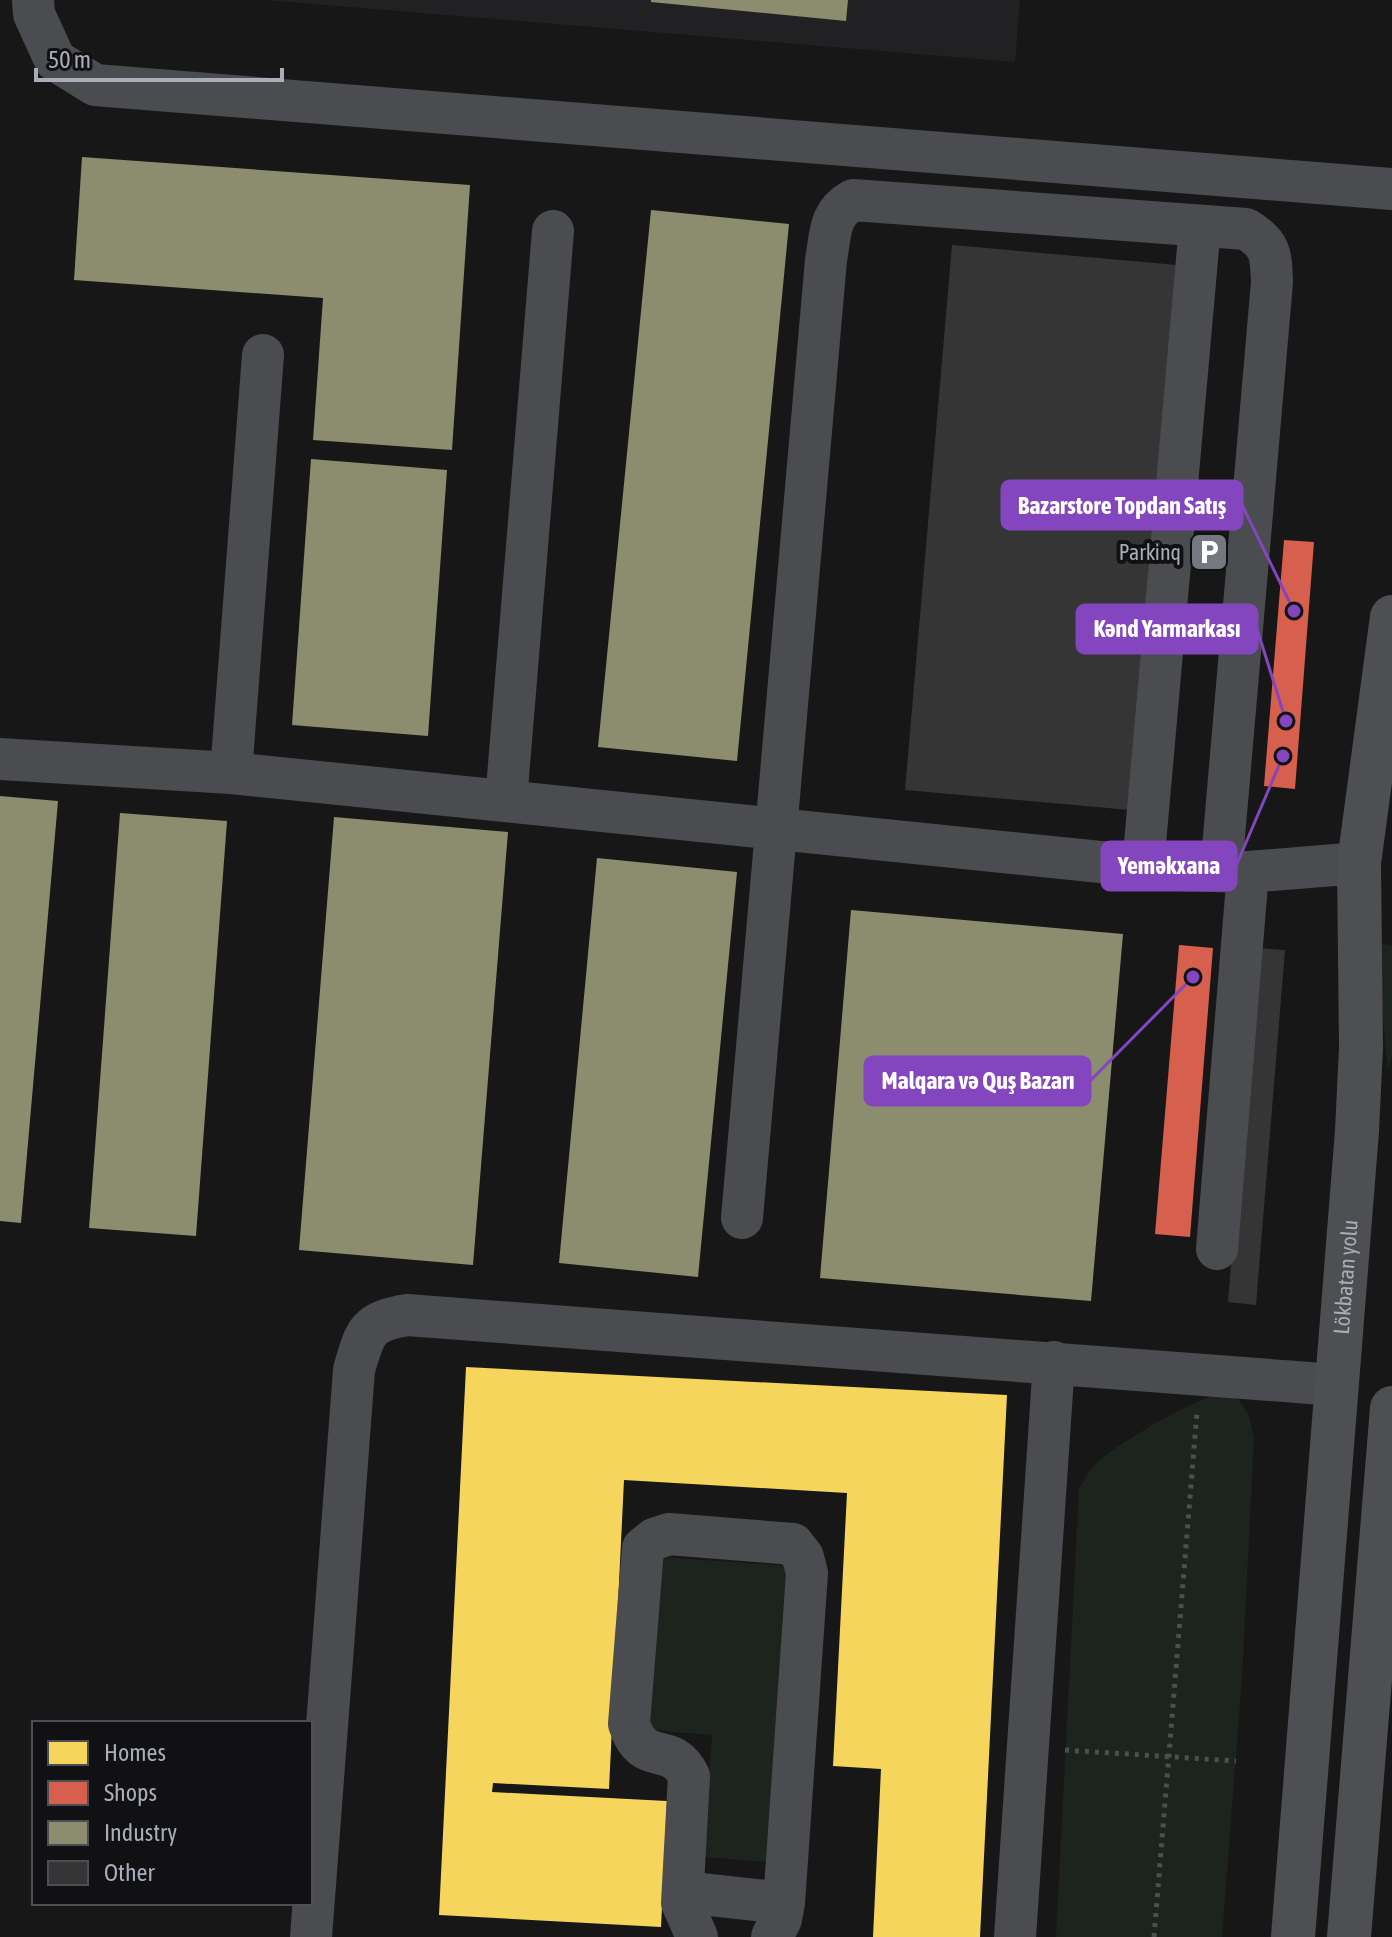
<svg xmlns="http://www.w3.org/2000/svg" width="1392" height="1937" viewBox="0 0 1392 1937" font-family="'Asap Condensed',sans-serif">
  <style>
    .built { fill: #212123 }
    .green { fill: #1d241e }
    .homes { fill: #f6d55c }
    .shops { fill: #d6604d }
    .industry { fill: #8c8c6e }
    .building { fill: #353536 }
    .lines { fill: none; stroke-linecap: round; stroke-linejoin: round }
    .path { stroke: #4d4e52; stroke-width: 5; stroke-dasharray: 4 6; stroke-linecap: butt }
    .minor { stroke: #4b4c50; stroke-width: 42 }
    .major { stroke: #4d4f52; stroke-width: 44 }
    .labels { text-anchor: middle; stroke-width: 8; stroke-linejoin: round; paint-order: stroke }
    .poi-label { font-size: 22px; fill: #a8adb8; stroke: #111113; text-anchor: end }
    .street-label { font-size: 22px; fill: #a8adb8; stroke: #111113 }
    .leader { fill: none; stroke: #8446be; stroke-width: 3 }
    .callout-dot { fill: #8446be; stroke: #111113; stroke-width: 3 }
    .callout { fill: #8446be; stroke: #8446be; stroke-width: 3 }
    .callout-label { font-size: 24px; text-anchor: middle; font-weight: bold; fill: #fff }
  </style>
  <rect width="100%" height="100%" fill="#171717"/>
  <path class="built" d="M 265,0 L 1020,0 L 1015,62 Z"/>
  <path class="green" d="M 1375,942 L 1392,945 L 1392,1055 L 1388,1070 Z
    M 1217,1394 L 1237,1397 L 1249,1415 L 1254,1439 L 1242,1678 L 1222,1937 L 1056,1937 L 1079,1489 C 1083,1482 1087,1474 1092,1468 C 1114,1444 1187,1404 1217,1394 Z
    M 662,1557 L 789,1566 L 768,1862 L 703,1857 L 712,1735 L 650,1730 Z"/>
  <path class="homes" d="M 466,1367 L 1007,1395 L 980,1937 L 873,1937 L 881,1769 L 833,1766 L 847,1493 L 624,1480 L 609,1789 L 493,1783 L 492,1792 L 667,1801 L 661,1927 L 439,1915 Z"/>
  <path class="shops" d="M 1284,540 L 1314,542 L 1295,789 L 1264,786 Z
    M 1179,945 L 1213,948 L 1190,1237 L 1155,1234 Z"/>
  <path class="industry" d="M 651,0 L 848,0 L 846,21 L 651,2 Z
    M 82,157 L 470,185 L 452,450 L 313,440 L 323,298 L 74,280 Z
    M 651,210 L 789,224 L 737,761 L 598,747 Z
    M 311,459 L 447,470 L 428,736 L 292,725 Z
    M 0,796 L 58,801 L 21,1223 L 0,1221 Z
    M 120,813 L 227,821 L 196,1236 L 89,1228 Z
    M 334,817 L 508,832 L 473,1265 L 299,1250 Z
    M 597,858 L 737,872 L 698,1277 L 559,1263 Z
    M 851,910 L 1123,934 L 1091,1301 L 820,1278 Z"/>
  <path class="building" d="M 952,245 L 1177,265 L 1130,810 L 905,790 Z
    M 1257,948 L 1285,950 L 1256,1305 L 1228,1302 Z"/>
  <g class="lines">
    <path class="path" d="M 1065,1750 L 1236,1761
      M 1154,1937 L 1197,1412"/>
    <path class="minor" d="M 33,0 L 34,14 L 55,60 L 95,85 L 1392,189
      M 0,759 L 231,773 L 1179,870 L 1248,872 L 1359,863
      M 231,773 L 263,355
      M 506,801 L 553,231
      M 1143,866 L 1200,226
      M 742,1218 L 826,260 C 831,234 828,214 853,200 L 1246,229 C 1271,244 1271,254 1272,282 L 1221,871
      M 1217,1249 L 1248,872
      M 683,1892 L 784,1903
      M 311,1937 L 354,1370 C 365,1332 366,1322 407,1315 L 1336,1385
      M 697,1937 L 682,1903 L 689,1776 C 670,1738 644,1770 629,1724 L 643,1548 L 654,1539 L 669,1534 L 793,1544 L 803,1557 L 807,1573 L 784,1903 L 781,1919 L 772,1937
      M 1015,1937 L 1054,1362"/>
    <g class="major">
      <path id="s1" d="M 1293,1937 L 1357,1131 L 1361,1048 L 1359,863 L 1392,617"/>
      <path d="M 1349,1937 L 1392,1408"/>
    </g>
  </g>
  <defs>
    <symbol id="parking-square" viewBox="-11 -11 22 22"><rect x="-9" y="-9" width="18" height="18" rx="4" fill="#757880" stroke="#111113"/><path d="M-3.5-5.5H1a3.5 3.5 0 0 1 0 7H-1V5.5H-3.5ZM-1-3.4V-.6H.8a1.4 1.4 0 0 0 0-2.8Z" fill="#fff"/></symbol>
  </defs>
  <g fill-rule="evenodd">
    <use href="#parking-square" x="1187" y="530" width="44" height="44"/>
  </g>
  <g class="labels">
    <g class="poi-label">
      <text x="1181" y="560">Parkinq</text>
    </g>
    <g class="street-label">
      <text dy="8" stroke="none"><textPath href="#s1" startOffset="662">Lökbatan yolu</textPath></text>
    </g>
  </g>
  <path class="leader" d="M1294 611L1242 505M1286 721L1257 629M1283 756L1236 866M1193 977L1090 1081"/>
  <g class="callout-dot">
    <circle cx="1294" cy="611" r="8"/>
    <circle cx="1286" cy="721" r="8"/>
    <circle cx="1283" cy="756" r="8"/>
    <circle cx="1193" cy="977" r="8"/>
  </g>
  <g class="callout">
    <rect x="1002" y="481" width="240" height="48" rx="8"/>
    <rect x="1077" y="605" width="180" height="48" rx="8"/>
    <rect x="1102" y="842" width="134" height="48" rx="8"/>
    <rect x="865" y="1057" width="225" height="48" rx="8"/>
  </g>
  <g class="callout-label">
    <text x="1122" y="514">Bazarstore Topdan Satış</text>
    <text x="1167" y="637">Kənd Yarmarkası</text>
    <text x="1169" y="874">Yeməkxana</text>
    <text x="978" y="1089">Malqara və Quş Bazarı</text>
  </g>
  <rect x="32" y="1721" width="280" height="184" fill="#111113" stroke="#4d4f55" stroke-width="2"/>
  <rect x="48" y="1741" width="40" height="24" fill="#f6d55c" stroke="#4d4f55" stroke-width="2"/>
  <text x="104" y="1761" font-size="24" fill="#a8adb8">Homes</text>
  <rect x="48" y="1781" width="40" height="24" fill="#d6604d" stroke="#4d4f55" stroke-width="2"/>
  <text x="104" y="1801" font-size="24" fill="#a8adb8">Shops</text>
  <rect x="48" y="1821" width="40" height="24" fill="#8c8c6e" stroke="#4d4f55" stroke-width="2"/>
  <text x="104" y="1841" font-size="24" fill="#a8adb8">Industry</text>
  <rect x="48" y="1861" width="40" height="24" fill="#353536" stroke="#4d4f55" stroke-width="2"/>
  <text x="104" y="1881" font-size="24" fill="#a8adb8">Other</text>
  <path d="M36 68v12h246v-12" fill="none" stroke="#a8adb8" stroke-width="4"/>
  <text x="48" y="68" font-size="24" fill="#a8adb8" stroke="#111113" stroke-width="6" paint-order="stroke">50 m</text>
</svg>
